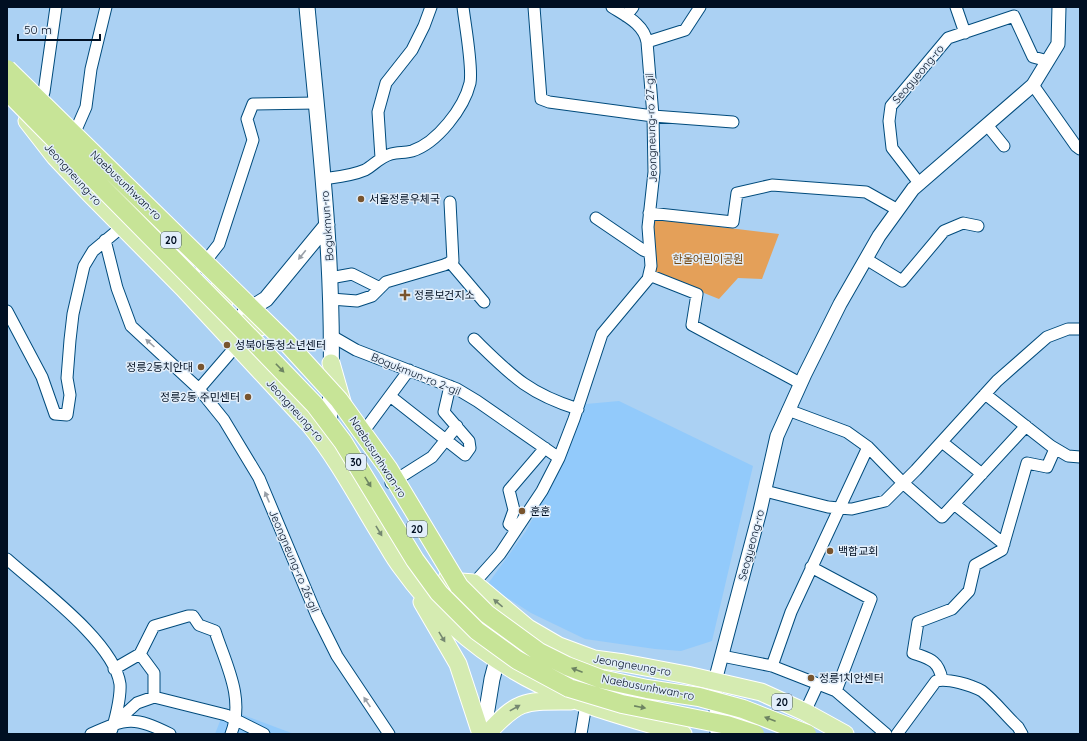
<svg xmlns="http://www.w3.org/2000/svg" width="1087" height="741" viewBox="0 0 1087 741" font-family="Quicksand,'Noto Sans KR',sans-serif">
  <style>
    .built { fill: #92cafb }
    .green { fill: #e4a059 }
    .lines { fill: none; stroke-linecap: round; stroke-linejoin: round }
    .minor-casing { stroke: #004b7c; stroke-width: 13 }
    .tertiary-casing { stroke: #004b7c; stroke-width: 15 }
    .secondary-casing { stroke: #004b7c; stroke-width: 17 }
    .primary-casing { stroke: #fff; stroke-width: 19 }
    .minor { stroke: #fff; stroke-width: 11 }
    .tertiary { stroke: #fff; stroke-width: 13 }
    .secondary { stroke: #fff; stroke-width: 15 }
    .primary { stroke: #d5ebb1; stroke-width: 17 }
    .trunk-bridge-casing { stroke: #fff; stroke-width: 20; stroke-linecap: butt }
    .trunk-bridge { stroke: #c7e497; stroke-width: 18 }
    .oneway { fill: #999fa7 }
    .oneway2 { fill: #6d8462 }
    .oneway3 { fill: #758871 }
    .poi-dot { fill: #78542e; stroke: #e2eefa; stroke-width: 1.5 }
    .labels { text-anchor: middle; stroke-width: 3; stroke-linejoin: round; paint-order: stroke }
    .shield { fill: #e2eefa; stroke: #445263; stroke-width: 1 }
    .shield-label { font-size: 10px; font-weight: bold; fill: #000f22 }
    .street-label { font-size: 11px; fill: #000f22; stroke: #e2eefa }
    .poi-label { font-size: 11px; fill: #000f22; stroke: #e2eefa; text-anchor: start }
    .park-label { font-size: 11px; fill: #764810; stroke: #e2eefa }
  </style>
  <rect width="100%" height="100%" fill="#abd1f3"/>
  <path class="built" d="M 619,401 L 753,466 L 712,641 L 681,651 L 655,649 L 585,639 L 531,613 L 487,585 L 526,531 L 563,463 L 586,404 Z
    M 225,708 L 294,734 L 215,734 Z"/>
  <path class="green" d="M 654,219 L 779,234 L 762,279 L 738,278 L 719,299 L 654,273 L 652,228 Z"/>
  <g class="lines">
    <defs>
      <path id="minor" d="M 534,7 L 541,99 L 549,102 L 653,116 L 733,122
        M 956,7 L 965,33
        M 626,16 L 633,7
        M 647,42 L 685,30 L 700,7
        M 1033,85 L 1076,146 L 1080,149
        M 40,105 L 44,92 L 56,7
        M 987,125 L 1004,146
        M 72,139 L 86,107 L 91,69 L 106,7
        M 381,158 L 378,112 L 386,83 L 412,50 L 424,26 L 431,7
        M 323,179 C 337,177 351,176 365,170 C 374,165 380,157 391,154 C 398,152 405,153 412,151 C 437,143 464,108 470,83 C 473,67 465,25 463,7
        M 919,183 L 892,148 L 889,121 L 891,106 L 948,38 L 1014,16 L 1033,57 L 1048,61
        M 649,213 L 733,222 L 737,193 L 772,185 L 866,192 L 898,210
        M 596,218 L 643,250 L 650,253
        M 105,240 L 117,288 L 131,326 L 199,389 L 224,420 L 259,478 L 317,616 L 337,656 L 389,734
        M 866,259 L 902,281 L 944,231 L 963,223 L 978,226
        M 450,262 L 484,302
        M 201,267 L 219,244 L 253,140 L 247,119 L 253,104 L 316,103
        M 649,275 L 697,294 L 692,325 L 800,383
        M 330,278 L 352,274 L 380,288
        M 331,299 L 357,301 L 372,296 L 386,282 L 444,265 L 453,261 L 450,202
        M 7,311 L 42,377 L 55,414 L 67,415 L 70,395 L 67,378 L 70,340 L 73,314 L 84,266 L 93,251 L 123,226
        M 330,335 L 356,350 L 457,389 L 477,401 L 559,458
        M 474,339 C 511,375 527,393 578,409
        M 199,389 L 237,345
        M 985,394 L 1051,446 L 1068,456 L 1080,457
        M 390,396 L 465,455 L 470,448 L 469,441 L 444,412 L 450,386
        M 788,410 L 847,432 L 868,447 L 903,483 L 942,517 L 1026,426
        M 361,435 L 409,370
        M 942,442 L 982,474
        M 391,483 L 432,457 L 457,426
        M 765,491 L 828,507 L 839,508 L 852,509 L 885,501 L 916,470 L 997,381 L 1047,337 L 1068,329 L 1080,329
        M 954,504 L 1004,544
        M 516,530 L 509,524 L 514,510 L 509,490 L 545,448
        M 7,559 C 38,587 114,642 120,684 C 121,696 115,723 110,734
        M 811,567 L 871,599 L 836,691
        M 474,583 L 500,554 L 542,491 L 559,458 L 574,419 L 602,334 L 648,279 L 651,266 L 648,227 L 654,172 L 653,116 L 647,42 C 644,24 626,16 612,7
        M 140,654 L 154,673 L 154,697
        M 722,656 L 772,666 L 836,691 L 886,734
        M 772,666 L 791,612 L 868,447
        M 114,669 L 140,654 L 154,626 L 188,616 L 193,616 L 199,625 L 215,631 C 226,665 245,698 231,734
        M 942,679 C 938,660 930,659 913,653 L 918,622 L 952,609 L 969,591 L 975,565 L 1002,550 L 1027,463 L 1047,467 L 1055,449
        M 805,712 L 818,684
        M 115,723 L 137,703 L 154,697 L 226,715 L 264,734
        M 91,734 C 127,718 134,716 170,734
        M 581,734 L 586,704
        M 897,734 L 936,681 C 948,678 971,685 982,691 C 995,701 1006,716 1018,727 L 1022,734"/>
      <path id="tertiary" d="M 717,734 L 715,681 L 760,511 L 777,436 L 805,374 L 840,304 L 879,236 L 913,189 L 1033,85 L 1058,44 L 1059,7"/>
      <path id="secondary" d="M 307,7 C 320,147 338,288 329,430
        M 245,312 L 266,299 L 327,225
        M 483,734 L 492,679 L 497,660 L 505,652"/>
      <path id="primary" d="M 27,121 L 55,157 L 89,193 L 183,288 L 310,425 C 337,458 357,496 379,532 C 387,544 393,557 402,568 C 437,617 485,657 539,684 C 584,707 635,719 683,734
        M 208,307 L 216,309 L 222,307 L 225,298 L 220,287
        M 237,338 L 236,332 L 240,325 L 247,322 L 260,327
        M 331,363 L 343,405
        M 447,579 L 448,581 L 474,583 L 528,628 L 559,646 L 594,659 L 624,663 L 687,675 L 761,692 L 805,712 L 845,734
        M 422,602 L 458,664 L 481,734
        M 487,734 C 519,699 524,701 571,701"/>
    </defs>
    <use href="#minor" class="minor-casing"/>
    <use href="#tertiary" class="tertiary-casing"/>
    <use href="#secondary" class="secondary-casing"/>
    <use href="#primary" class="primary-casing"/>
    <use href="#minor" class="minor"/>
    <use href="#tertiary" class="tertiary"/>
    <use href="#secondary" class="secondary"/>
    <use href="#primary" class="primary"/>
    <defs>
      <path id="trunk-bridge" d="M 7,69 L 288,344 L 339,400 L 388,468 L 459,586 L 487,614 L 539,652 L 567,666 L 601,679 L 647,689 L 699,697 L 743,709 L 807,734
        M 7,91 L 233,320 L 315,405 L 343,442 L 415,560 L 439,593 L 477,631 L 517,660 L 569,688 L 622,704 L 727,725 L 755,734"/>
    </defs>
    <use href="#trunk-bridge" class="trunk-bridge-casing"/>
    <use href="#trunk-bridge" class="trunk-bridge"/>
  </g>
  <defs><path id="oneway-solid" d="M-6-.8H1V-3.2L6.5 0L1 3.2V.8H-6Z"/></defs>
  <g class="oneway">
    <use href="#oneway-solid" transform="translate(302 255) rotate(129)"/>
    <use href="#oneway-solid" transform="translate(150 343) rotate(-138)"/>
    <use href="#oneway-solid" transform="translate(267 497) rotate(-113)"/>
    <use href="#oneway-solid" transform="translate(367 702) rotate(-124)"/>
  </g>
  <g class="oneway2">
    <use href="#oneway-solid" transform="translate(280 368) rotate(46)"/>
    <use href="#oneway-solid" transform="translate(368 482) rotate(58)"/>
    <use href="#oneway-solid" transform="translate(577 670) rotate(-159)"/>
    <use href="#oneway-solid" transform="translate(640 707) rotate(11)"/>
    <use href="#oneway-solid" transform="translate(770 719) rotate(-159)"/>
  </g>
  <g class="oneway3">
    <use href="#oneway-solid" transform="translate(379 531) rotate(59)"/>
    <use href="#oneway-solid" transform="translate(498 603) rotate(-140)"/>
    <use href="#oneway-solid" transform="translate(442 637) rotate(59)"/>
    <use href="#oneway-solid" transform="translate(515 708) rotate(-29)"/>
  </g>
  <g class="poi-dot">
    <circle cx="361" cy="199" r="4"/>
    <path d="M403 289h4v4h4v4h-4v4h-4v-4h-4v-4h4z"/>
    <circle cx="227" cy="345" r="4"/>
    <circle cx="201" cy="367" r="4"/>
    <circle cx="248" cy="397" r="4"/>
    <circle cx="522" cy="511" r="4"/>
    <circle cx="830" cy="551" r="4"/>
    <circle cx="811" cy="678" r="4"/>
  </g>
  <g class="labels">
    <g class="shield">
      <rect x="161" y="232" width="20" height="16" rx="3"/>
      <rect x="346" y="454" width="20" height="16" rx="3"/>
      <rect x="407" y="521" width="20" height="16" rx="3"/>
      <rect x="772" y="694" width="20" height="16" rx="3"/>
    </g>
    <g class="shield-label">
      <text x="171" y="244">20</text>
      <text x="356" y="466">30</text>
      <text x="417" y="533">20</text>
      <text x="782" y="706">20</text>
    </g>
    <g class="street-label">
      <text transform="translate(918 74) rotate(-50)" y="4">Seogyeong-ro</text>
      <text transform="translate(651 128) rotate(-92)" y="4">Jeongneung-ro 27-gil</text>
      <text transform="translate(73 174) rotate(48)" y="4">Jeongneung-ro</text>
      <text transform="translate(126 185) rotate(44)" y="4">Naebusunhwan-ro</text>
      <text transform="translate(327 226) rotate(-94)" y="4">Bogukmun-ro</text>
      <text transform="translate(416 374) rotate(22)" y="4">Bogukmun-ro 2-gil</text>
      <text transform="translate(295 410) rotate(48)" y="4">Jeongneung-ro</text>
      <text transform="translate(378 457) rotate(57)" y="4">Naebusunhwan-ro</text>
      <text transform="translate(751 545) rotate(-75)" y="4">Seogyeong-ro</text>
      <text transform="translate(294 561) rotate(67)" y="4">Jeongneung-ro 26-gil</text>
      <text transform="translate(632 665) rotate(10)" y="4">Jeongneung-ro</text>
      <text transform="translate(648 687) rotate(11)" y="4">Naebusunhwan-ro</text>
    </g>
    <g class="poi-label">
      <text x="369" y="203">서울정릉우체국</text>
      <text x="414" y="299">정릉보건지소</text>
      <text x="235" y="349">성북아동청소년센터</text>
      <text x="193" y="371" text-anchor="end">정릉2동치안대</text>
      <text x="240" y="401" text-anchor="end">정릉2동 주민센터</text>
      <text x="530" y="515">훈훈</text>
      <text x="838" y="555">백합교회</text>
      <text x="819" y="682">정릉1치안센터</text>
    </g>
    <g class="park-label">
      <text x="708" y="263">한울어린이공원</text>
    </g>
  </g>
  <rect width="1087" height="741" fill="none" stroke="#000f22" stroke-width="16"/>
  <path d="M18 34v6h82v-6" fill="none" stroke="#000f22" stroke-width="2"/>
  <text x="24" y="34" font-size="12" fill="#000f22" stroke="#e2eefa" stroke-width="3" paint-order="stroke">50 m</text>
</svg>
